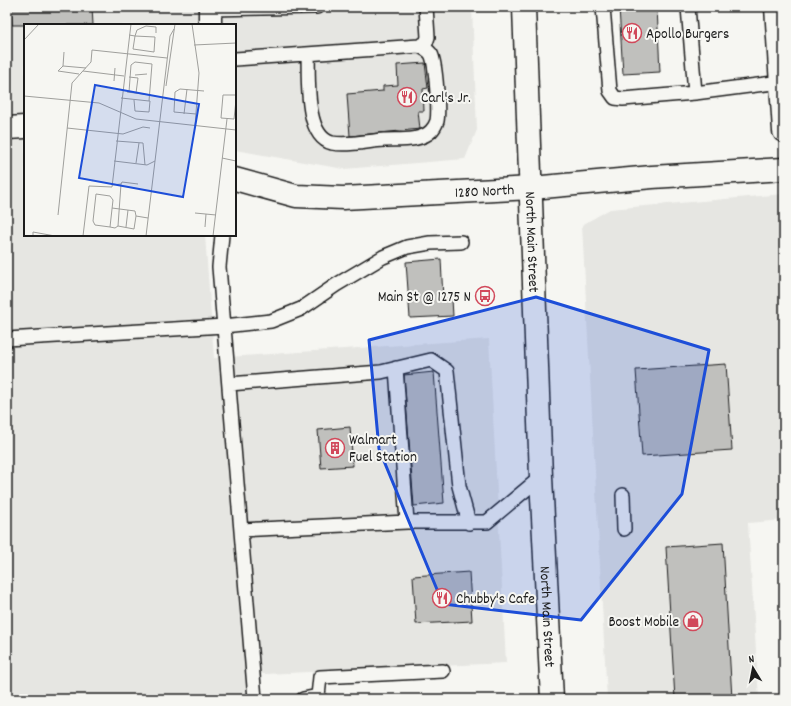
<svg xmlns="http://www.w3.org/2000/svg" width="791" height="706" viewBox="0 0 791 706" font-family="Dekko,sans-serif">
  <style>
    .built { fill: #e6e6e2 }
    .building { fill: #c0c0bd; stroke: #1c1c1c }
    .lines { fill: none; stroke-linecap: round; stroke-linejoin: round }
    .lane-casing { stroke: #1c1c1c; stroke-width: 16 }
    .street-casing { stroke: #1c1c1c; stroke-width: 25 }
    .secondary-casing { stroke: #1c1c1c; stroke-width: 25 }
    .highway-casing { stroke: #1c1c1c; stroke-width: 25 }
    .lane { stroke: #f6f6f2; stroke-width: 13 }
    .street { stroke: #f6f6f2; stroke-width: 22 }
    .secondary { stroke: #f6f6f2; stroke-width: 22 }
    .highway { stroke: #f6f6f2; stroke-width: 22 }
    .marked { fill: #1d4ed8; fill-opacity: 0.2; stroke: #1d4ed8; stroke-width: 3; stroke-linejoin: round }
    .labels { text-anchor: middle; stroke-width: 4; stroke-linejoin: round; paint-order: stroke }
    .poi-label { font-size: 15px; fill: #1c1c1c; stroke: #f6f6f2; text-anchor: start }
    .street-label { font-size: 15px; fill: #1c1c1c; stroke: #f6f6f2 }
    .inset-road { fill: none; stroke: #9f9f9c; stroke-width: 1 }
    .view { fill: #1d4ed8; fill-opacity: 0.15; stroke: #1d4ed8; stroke-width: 2 }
    .inset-edge { fill: none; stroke: #1c1c1c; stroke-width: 2 }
  </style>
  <rect width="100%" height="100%" fill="#f6f6f2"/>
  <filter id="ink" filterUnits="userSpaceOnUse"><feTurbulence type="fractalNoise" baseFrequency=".025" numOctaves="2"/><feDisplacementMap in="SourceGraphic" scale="8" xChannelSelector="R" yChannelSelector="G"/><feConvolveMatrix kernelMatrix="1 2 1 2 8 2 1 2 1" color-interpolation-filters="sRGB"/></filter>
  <g filter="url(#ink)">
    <path class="built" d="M 7,7 L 472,7 L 477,130 L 465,159 L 344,169 L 235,150 L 235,25 L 25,25 L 25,235 L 205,235 L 214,358 L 489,339 L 506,663 L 246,675 L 247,699 L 7,699 Z
      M 784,194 L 784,351 L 781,351 L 784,388 L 784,520 L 748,523 L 759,699 L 607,699 L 582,225 L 610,209 Z"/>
    <path class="building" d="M 11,7 L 92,7 L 93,25 L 12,25 Z
      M 619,7 L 657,7 L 660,72 L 623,74 Z
      M 425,63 L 428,88 L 423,89 L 424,111 L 418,111 L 420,129 L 350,136 L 347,94 L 383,91 L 383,86 L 398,85 L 397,65 Z
      M 441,259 L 443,299 L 452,299 L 453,316 L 410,318 L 406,262 Z
      M 726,364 L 732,450 L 642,456 L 636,370 Z
      M 434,372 L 444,503 L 414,506 L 404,375 Z
      M 350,427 L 353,466 L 321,468 L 318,430 Z
      M 723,543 L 732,699 L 675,699 L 666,547 Z
      M 469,572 L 472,621 L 416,624 L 413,576 Z"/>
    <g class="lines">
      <defs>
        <path id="lane" d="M 603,7 L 610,91 L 615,98 L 623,99 L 695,93 L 781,82
          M 688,7 L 695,93
          M 210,9 L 317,7
          M 419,46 L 426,43 L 428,37 L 426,7
          M 235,59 L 419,46 C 424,48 428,50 431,54 C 436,63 439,111 437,121 C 436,124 433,129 431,131 C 420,142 398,139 384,140 C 368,141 348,146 332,143 C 304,136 309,77 308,54
          M 222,235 L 219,267 L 255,699
          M 7,339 L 224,326 L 271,321 L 301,309 L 336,285 L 383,257 L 407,247 L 430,243 L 461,242
          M 396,368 L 407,522
          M 229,384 L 381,372 L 431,360 L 447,371 L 459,486 L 469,523
          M 623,495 L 624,529
          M 241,530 L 407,522 L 487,522 L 541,477
          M 303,699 L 318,696 L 320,677 L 443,671"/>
        <path id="street" d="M 210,7 L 210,25"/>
        <g id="secondary">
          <path d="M 776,7 L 784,131"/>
          <path d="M 7,128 L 25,127"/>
          <path id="s1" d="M 235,179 L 296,196 L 343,198 L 532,188 L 652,177 L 784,169"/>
        </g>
        <g id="highway">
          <path id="s2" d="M 524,7 L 541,477 L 552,699"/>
        </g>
      </defs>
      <use href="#lane" class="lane-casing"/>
      <use href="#street" class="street-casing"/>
      <use href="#secondary" class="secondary-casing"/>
      <use href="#highway" class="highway-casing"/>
      <use href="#lane" class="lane"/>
      <use href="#street" class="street"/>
      <use href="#secondary" class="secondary"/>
      <use href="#highway" class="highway"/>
    </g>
  </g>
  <path class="marked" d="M 536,297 L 709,350 L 682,494 L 581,620 L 443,604 L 379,449 L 369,340 Z"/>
  <defs>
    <symbol id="restaurant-ring" viewBox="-11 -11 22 22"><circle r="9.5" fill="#f6f6f2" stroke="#d1495b" stroke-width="1.5"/><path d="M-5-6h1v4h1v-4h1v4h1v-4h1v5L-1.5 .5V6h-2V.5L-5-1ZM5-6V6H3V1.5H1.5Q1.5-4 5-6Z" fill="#d1495b"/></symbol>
    <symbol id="bus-ring" viewBox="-11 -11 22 22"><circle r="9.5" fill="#f6f6f2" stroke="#d1495b" stroke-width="1.5"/><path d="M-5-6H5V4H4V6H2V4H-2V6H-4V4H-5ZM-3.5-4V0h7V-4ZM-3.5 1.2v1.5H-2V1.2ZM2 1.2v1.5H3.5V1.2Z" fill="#d1495b"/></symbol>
    <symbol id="building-ring" viewBox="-11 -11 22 22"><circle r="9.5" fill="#f6f6f2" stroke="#d1495b" stroke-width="1.5"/><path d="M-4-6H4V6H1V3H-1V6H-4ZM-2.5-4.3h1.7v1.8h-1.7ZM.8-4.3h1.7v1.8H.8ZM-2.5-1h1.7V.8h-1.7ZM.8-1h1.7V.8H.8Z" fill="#d1495b"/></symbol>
    <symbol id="shop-ring" viewBox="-11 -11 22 22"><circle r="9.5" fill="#f6f6f2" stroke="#d1495b" stroke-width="1.5"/><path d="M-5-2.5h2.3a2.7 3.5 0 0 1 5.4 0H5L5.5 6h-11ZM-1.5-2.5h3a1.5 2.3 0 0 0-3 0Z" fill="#d1495b"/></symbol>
  </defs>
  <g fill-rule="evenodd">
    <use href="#restaurant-ring" x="621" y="22" width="22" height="22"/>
    <use href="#restaurant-ring" x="396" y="86" width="22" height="22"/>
    <use href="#bus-ring" x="474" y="285" width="22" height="22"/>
    <use href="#building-ring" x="324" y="437" width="22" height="22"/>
    <use href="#restaurant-ring" x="431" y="587" width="22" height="22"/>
    <use href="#shop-ring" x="682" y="610" width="22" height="22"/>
  </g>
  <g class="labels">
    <g class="poi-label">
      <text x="646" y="38">Apollo Burgers</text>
      <text x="421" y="102">Carl's Jr.</text>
      <text x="471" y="301" text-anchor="end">Main St @ 1275 N</text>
      <text x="349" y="444">Walmart<tspan x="349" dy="17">Fuel Station</tspan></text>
      <text x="456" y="603">Chubby's Cafe</text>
      <text x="679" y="626" text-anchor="end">Boost Mobile</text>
    </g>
    <g class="street-label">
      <text dy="5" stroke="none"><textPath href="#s1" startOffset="252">1280 North</textPath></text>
      <text dy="5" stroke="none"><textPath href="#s2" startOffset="235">North Main Street</textPath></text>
      <text dy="5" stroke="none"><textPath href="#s2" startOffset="610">North Main Street</textPath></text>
    </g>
  </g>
  <g transform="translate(24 24)">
    <rect width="212" height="212" fill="#f6f6f2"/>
    <path class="inset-road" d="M 168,0 L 175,49 L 171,102M 105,11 L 111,12 L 131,13 L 130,28 L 109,25 L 111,12 L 113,6 L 122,2 L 132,3 L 132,9M 0,16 L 15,0M 170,21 L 212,19M 40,28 L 39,42 L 62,44M 39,42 L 34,47 L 55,50M 59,47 L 100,52M 111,51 L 123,50M 105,53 L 114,54 L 112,69M 90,57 L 91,44M 142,62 L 151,0M 103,68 L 127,71M 105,68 L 107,41 L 111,38 L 128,40 L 125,77M 212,71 L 199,71 L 197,94 L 210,95 L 212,76M 0,72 L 75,79 L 112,95 L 212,106M 97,74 L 125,77 L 126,77 L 125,88 L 111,87 L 110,76M 160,90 L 163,65M 172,90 L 150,88 L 151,68 L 156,65 L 180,67M 43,104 L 99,110 L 119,103 L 126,104M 92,117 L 119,119 L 121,141M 198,134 L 212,137M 90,137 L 123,141 L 131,137M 112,139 L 115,119M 88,161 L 97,160 L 98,158 L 114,160M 88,184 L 111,187 L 112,192 L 124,194M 171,189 L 192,191M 34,191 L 48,59 L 67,38 L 68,26 L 143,34M 94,202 L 110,205 L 112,192M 86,203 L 71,201 L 69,197 L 72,170 L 86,172 L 89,176 L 86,203 L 91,204 L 94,202 L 97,160M 102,203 L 104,186M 181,203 L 182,190M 9,212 L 9,208 L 31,212M 59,212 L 65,162 L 88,163 L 107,0M 122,212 L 146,12 L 150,5M 189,212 L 203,95"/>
    <path class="view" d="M 71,61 L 175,80 L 159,173 L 55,154 Z"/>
    <rect width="212" height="212" class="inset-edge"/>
  </g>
  <rect width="791" height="706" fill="none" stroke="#f6f6f2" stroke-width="24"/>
  <rect x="12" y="12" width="767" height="682" fill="none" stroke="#1c1c1c" stroke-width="1.5" filter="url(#ink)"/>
  <g transform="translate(753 668) rotate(350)" stroke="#f6f6f2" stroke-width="3" paint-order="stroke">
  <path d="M0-3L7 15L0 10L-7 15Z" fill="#1c1c1c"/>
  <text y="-6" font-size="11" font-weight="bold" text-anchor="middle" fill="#1c1c1c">N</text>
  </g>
</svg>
